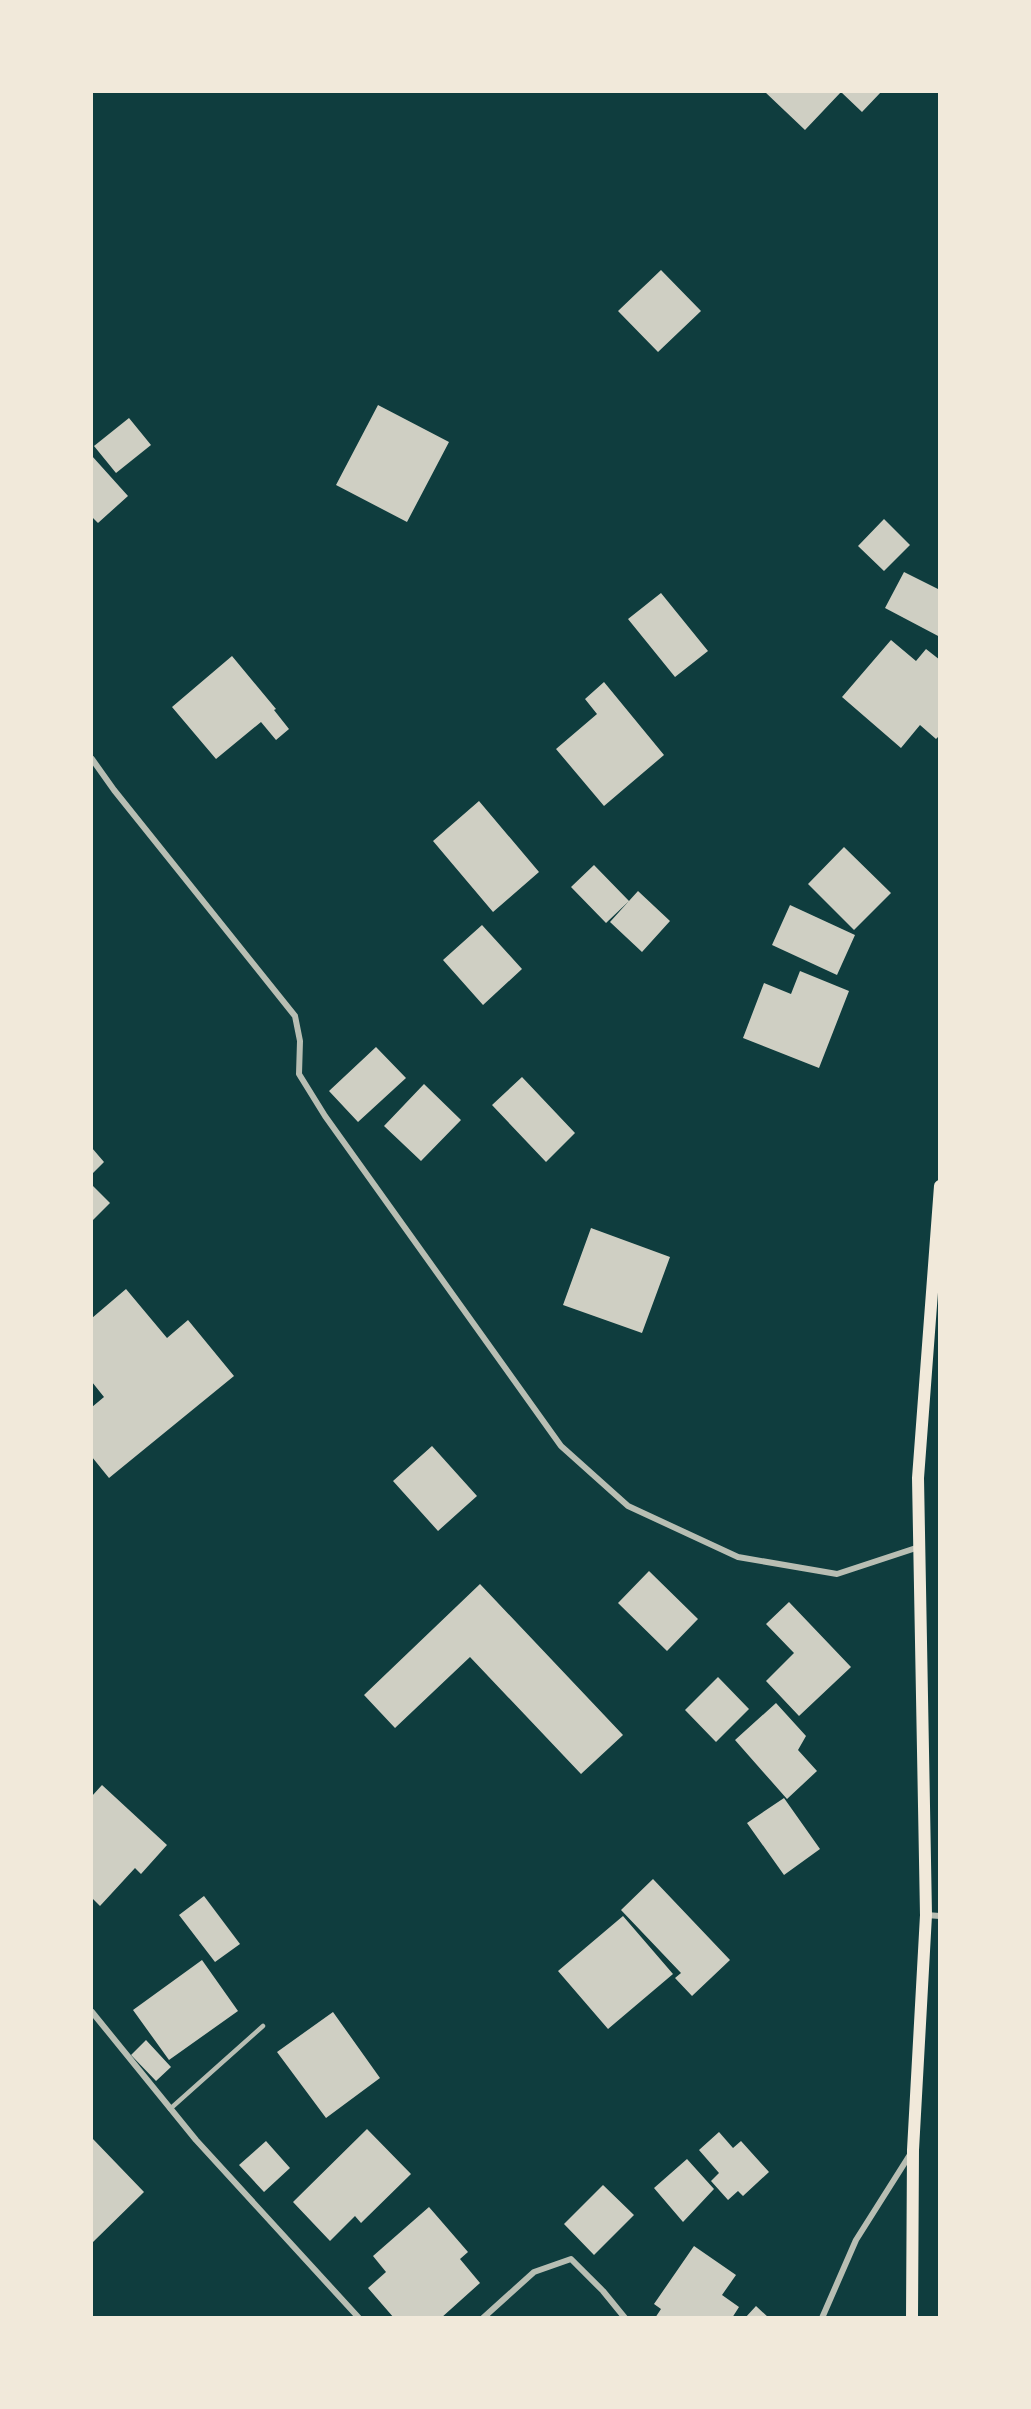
<svg xmlns="http://www.w3.org/2000/svg" width="1031" height="2409" viewBox="0 0 1031 2409" font-family="Rubik,sans-serif">
  <style>
    .building { fill: #cfcfc3 }
    .lines { fill: none; stroke-linecap: round; stroke-linejoin: round }
    .service { stroke: #b8beb3; stroke-width: 4.5 }
    .minor { stroke: #b8beb3; stroke-width: 6 }
    .secondary { stroke: #f1e9da; stroke-width: 12 }
  </style>
  <rect width="100%" height="100%" fill="#0f3d3e"/>
  <path class="building" d="M 765,92 L 881,92 L 862,112 L 841,92 L 805,130 Z
    M 661,270 L 701,311 L 658,352 L 618,311 Z
    M 378,405 L 449,442 L 407,522 L 336,485 Z
    M 129,418 L 151,445 L 116,473 L 94,446 Z
    M 92,456 L 128,496 L 98,523 L 92,517 Z
    M 884,519 L 910,545 L 884,571 L 858,546 Z
    M 904,572 L 940,590 L 940,637 L 885,608 Z
    M 661,593 L 708,651 L 675,677 L 628,619 Z
    M 891,640 L 916,661 L 926,649 L 940,660 L 940,735 L 936,739 L 920,725 L 901,748 L 842,697 Z
    M 232,656 L 276,709 L 274,710 L 289,729 L 276,740 L 261,722 L 216,759 L 172,707 Z
    M 604,682 L 664,755 L 604,806 L 556,749 L 597,714 L 585,699 Z
    M 479,801 L 539,872 L 493,912 L 433,841 Z
    M 844,847 L 891,893 L 854,930 L 808,884 Z
    M 594,865 L 629,901 L 606,923 L 571,887 Z
    M 638,891 L 670,921 L 642,952 L 610,922 Z
    M 790,905 L 855,935 L 837,975 L 772,945 Z
    M 482,925 L 522,969 L 483,1005 L 443,960 Z
    M 800,971 L 849,991 L 819,1068 L 743,1038 L 764,983 L 791,994 Z
    M 376,1047 L 406,1078 L 358,1122 L 329,1091 Z
    M 522,1077 L 575,1133 L 546,1162 L 492,1105 Z
    M 424,1084 L 461,1120 L 421,1161 L 384,1126 Z
    M 92,1148 L 104,1162 L 92,1174 Z
    M 92,1185 L 110,1203 L 92,1221 Z
    M 591,1228 L 670,1257 L 642,1333 L 563,1305 Z
    M 126,1289 L 167,1338 L 188,1320 L 234,1376 L 109,1478 L 92,1457 L 92,1407 L 104,1397 L 92,1382 L 92,1318 Z
    M 432,1446 L 477,1496 L 438,1531 L 393,1481 Z
    M 649,1571 L 698,1619 L 667,1651 L 618,1603 Z
    M 480,1584 L 623,1735 L 581,1774 L 470,1657 L 395,1728 L 364,1695 Z
    M 789,1602 L 851,1667 L 799,1716 L 766,1681 L 794,1653 L 766,1624 Z
    M 718,1677 L 749,1709 L 716,1742 L 685,1710 Z
    M 776,1703 L 806,1736 L 798,1750 L 817,1771 L 787,1799 L 735,1740 Z
    M 102,1785 L 167,1845 L 141,1874 L 135,1868 L 100,1906 L 92,1898 L 92,1796 Z
    M 784,1798 L 820,1849 L 784,1875 L 747,1823 Z
    M 653,1879 L 730,1960 L 692,1996 L 675,1978 L 681,1973 L 621,1910 Z
    M 204,1896 L 240,1944 L 215,1962 L 179,1915 Z
    M 623,1916 L 673,1974 L 608,2029 L 558,1971 Z
    M 202,1960 L 238,2011 L 169,2060 L 133,2010 Z
    M 333,2012 L 380,2078 L 326,2118 L 277,2052 Z
    M 146,2040 L 171,2067 L 156,2081 L 131,2055 Z
    M 367,2129 L 411,2174 L 361,2223 L 355,2216 L 330,2241 L 293,2202 Z
    M 719,2132 L 733,2148 L 741,2141 L 769,2172 L 743,2196 L 738,2191 L 728,2200 L 711,2181 L 719,2173 L 699,2150 Z
    M 92,2138 L 144,2192 L 92,2243 Z
    M 266,2141 L 290,2168 L 264,2192 L 239,2165 Z
    M 687,2159 L 714,2189 L 683,2222 L 654,2188 Z
    M 603,2185 L 634,2215 L 594,2255 L 564,2224 Z
    M 429,2207 L 468,2252 L 460,2259 L 480,2283 L 441,2318 L 394,2318 L 368,2288 L 386,2272 L 373,2256 Z
    M 694,2246 L 736,2275 L 722,2295 L 739,2307 L 732,2318 L 655,2318 L 661,2309 L 654,2304 Z
    M 756,2306 L 769,2318 L 745,2318 Z"/>
  <g class="lines">
    <path class="service" d="M 170,2109 L 263,2026"/>
    <path class="minor" d="M 92,759 L 114,790 L 295,1016 L 300,1041 L 299,1074 L 325,1116 L 561,1446 L 628,1506 L 738,1557 L 837,1574 L 919,1547
      M 926,1915 L 940,1916
      M 92,2012 L 196,2140 L 359,2318
      M 483,2318 L 534,2272 L 571,2259 L 603,2291 L 625,2318
      M 822,2318 L 856,2240 L 911,2153"/>
    <path class="secondary" d="M 912,2318 L 913,2150 L 926,1915 L 918,1478 L 940,1186"/>
  </g>
  <rect width="1031" height="2409" fill="none" stroke="#f1e9da" stroke-width="186"/>
</svg>
